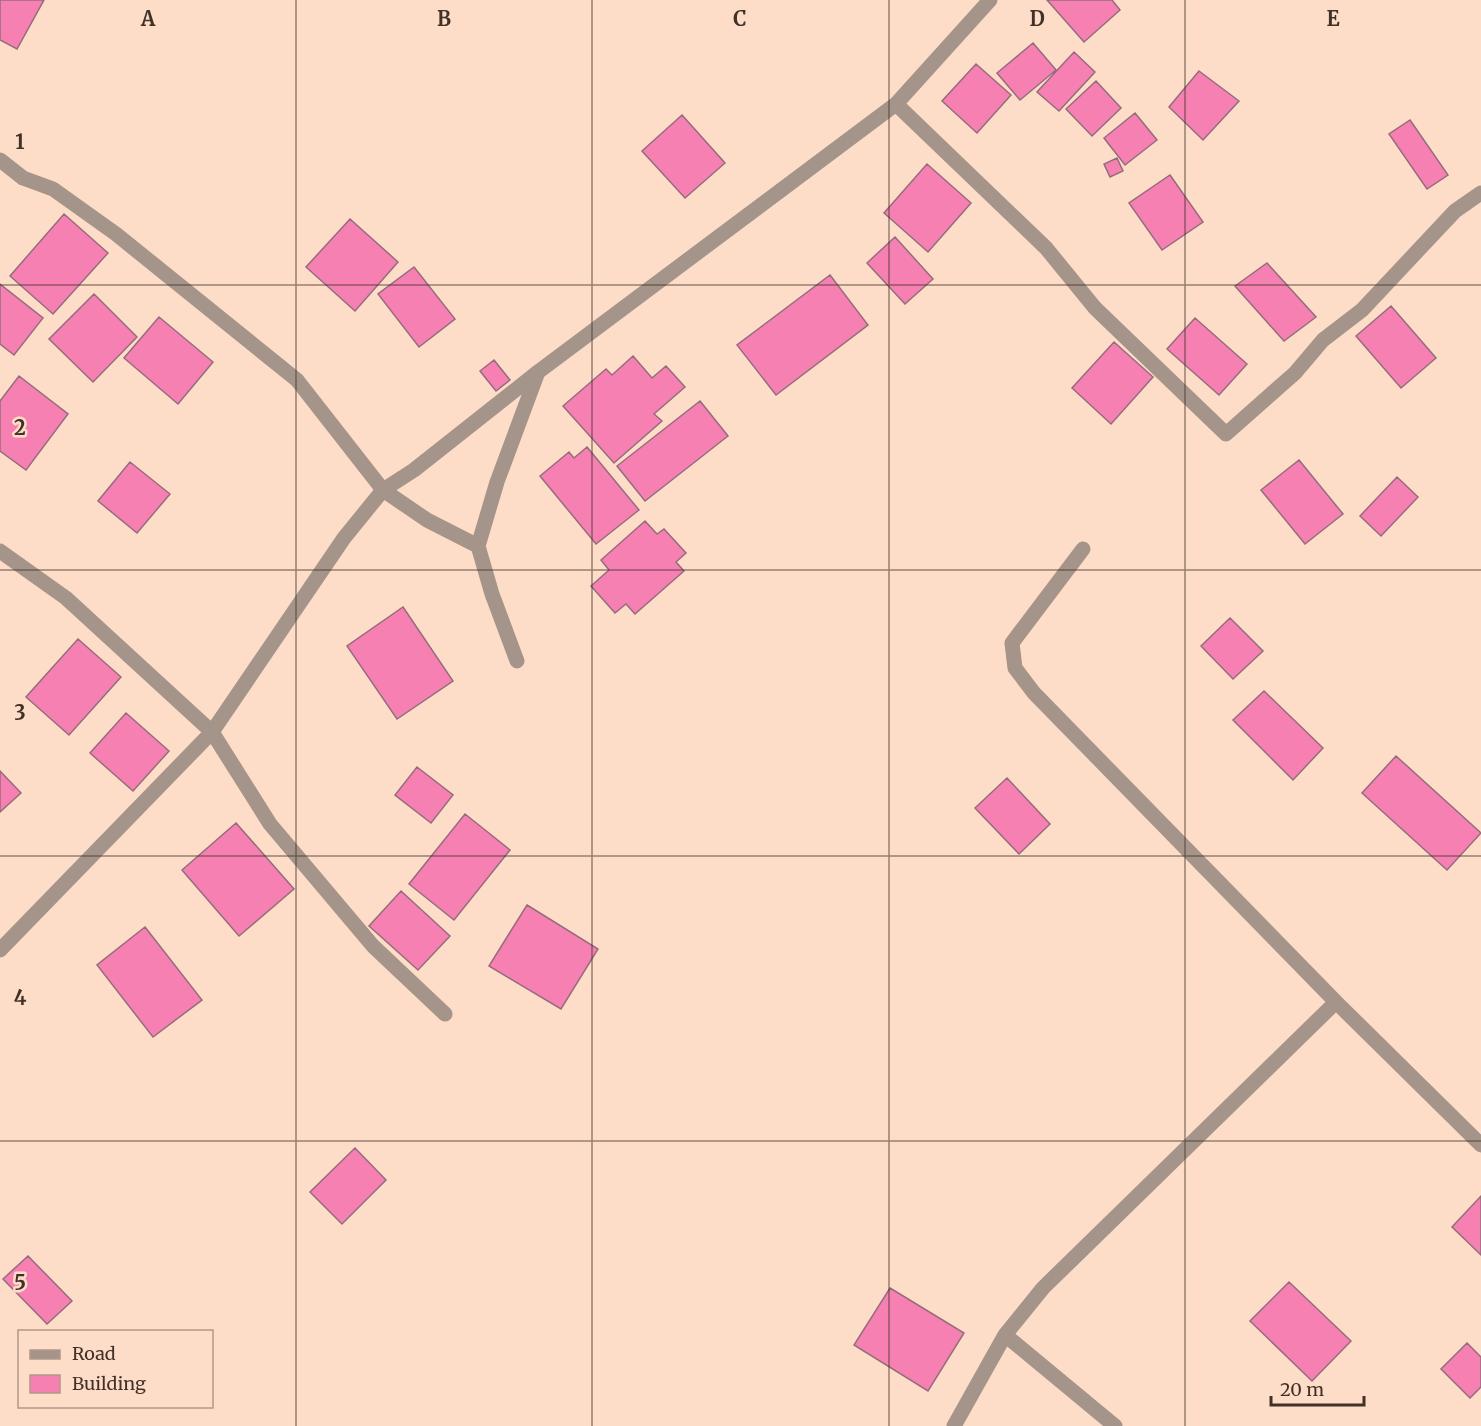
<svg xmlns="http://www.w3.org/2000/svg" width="1481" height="1426" viewBox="0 0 1481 1426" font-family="Merriweather,serif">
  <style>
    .building { fill: #f780b3; stroke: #956c7c; stroke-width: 1.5 }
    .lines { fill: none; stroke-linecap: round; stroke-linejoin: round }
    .street { stroke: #a59489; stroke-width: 15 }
    .grid { fill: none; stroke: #413127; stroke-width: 1.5; stroke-opacity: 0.55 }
    .grid-label { font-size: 20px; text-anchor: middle; font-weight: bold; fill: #413127; stroke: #feddc8; stroke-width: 5; stroke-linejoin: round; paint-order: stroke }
  </style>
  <rect width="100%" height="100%" fill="#feddc8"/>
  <path class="building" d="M 0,0 L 44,0 L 17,49 L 0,40 Z
    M 1047,0 L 1112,0 L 1120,10 L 1084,42 Z
    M 1033,43 L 1056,70 L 1020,100 L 997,73 Z
    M 1074,52 L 1095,72 L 1059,111 L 1037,92 Z
    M 976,64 L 1011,95 L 977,133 L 942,101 Z
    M 1199,71 L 1239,101 L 1203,140 L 1169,107 Z
    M 1096,81 L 1121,108 L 1092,136 L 1066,109 Z
    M 1135,113 L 1157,140 L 1125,165 L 1104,138 Z
    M 682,115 L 725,163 L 685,198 L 642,151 Z
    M 1410,120 L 1448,175 L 1427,189 L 1389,134 Z
    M 1117,158 L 1123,171 L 1110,177 L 1104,164 Z
    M 927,164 L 971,203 L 928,252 L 884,213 Z
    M 1170,175 L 1203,222 L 1162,250 L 1129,203 Z
    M 64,214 L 108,253 L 53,314 L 10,276 Z
    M 350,219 L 398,262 L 355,311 L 306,267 Z
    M 895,237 L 933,279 L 905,304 L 867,263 Z
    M 1267,263 L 1316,317 L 1284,341 L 1235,286 Z
    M 414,267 L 455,319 L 419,347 L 378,294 Z
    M 830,275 L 868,325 L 776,395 L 737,345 Z
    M 0,284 L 43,318 L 14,355 L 0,344 Z
    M 94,294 L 137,337 L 93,382 L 49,339 Z
    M 1391,306 L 1436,358 L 1401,388 L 1356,336 Z
    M 159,317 L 213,362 L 178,404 L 124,358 Z
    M 1195,318 L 1247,364 L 1219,395 L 1167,349 Z
    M 1114,342 L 1153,377 L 1111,424 L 1072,388 Z
    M 633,356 L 652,378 L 666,366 L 685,387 L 654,414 L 662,421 L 614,463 L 563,406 L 606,369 L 612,375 Z
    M 494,360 L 510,380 L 496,391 L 480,371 Z
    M 19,376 L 68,414 L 26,470 L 0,451 L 0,401 Z
    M 700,401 L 728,436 L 645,501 L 617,466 Z
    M 587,447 L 639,510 L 596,544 L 540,476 L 569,452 L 574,458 Z
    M 1299,460 L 1343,514 L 1305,544 L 1261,490 Z
    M 130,462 L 170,494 L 137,533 L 98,501 Z
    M 1397,477 L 1418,497 L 1381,536 L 1360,516 Z
    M 645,521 L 657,534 L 664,529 L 686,553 L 676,562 L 684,571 L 635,614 L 626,604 L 615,613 L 591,586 L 609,570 L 601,560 Z
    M 403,607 L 453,681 L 397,719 L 347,646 Z
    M 1230,618 L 1263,651 L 1233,679 L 1201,646 Z
    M 78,639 L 121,677 L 69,735 L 26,697 Z
    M 1264,691 L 1323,748 L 1293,780 L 1233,720 Z
    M 126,713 L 169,751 L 133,791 L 90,753 Z
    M 1396,756 L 1481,833 L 1447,870 L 1362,793 Z
    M 417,767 L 453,795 L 431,823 L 395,795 Z
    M 0,771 L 21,793 L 0,812 Z
    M 1007,778 L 1050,824 L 1019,854 L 975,808 Z
    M 465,814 L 510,850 L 454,920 L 409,884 Z
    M 236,823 L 294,889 L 239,936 L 182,870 Z
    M 401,891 L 450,936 L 418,970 L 369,926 Z
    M 527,905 L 598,949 L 561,1009 L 489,966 Z
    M 145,927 L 202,1000 L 153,1037 L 97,965 Z
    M 355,1148 L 386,1180 L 342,1224 L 310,1192 Z
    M 1481,1196 L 1481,1255 L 1452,1227 Z
    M 28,1256 L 72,1301 L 47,1324 L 3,1279 Z
    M 1289,1282 L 1351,1341 L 1312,1381 L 1250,1321 Z
    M 890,1288 L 964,1333 L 928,1391 L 854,1345 Z
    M 1467,1343 L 1481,1357 L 1481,1387 L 1470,1398 L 1441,1369 Z"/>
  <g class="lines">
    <path class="street" d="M 896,104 L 1046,248 L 1095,308 L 1226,434 L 1295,373 L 1323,340 L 1362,310 L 1455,211 L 1481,193
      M 0,160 L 23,178 L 53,189 L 116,234 L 297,380 L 383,490 L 427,520 L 478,546
      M 1083,549 L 1012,643 L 1015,668 L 1034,693 L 1336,1002
      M 0,551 L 66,598 L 212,732 L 270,824 L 373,946 L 445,1014
      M 517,661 L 492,594 L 478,546 L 497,482 L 538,372
      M 0,950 L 212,732 L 344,538 L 383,490 L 414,470 L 538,372 L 896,104 L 990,0
      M 1005,1335 L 1115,1426
      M 954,1426 L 1005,1335 L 1043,1288 L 1336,1002 L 1481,1145"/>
  </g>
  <path class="grid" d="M 296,0 L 296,1426M 592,0 L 592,1426M 889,0 L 889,1426M 1185,0 L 1185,1426M 0,285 L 1481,285M 0,570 L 1481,570M 0,856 L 1481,856M 0,1141 L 1481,1141"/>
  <g class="grid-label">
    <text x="148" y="26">A</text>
    <text x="444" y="26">B</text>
    <text x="740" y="26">C</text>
    <text x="1037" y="26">D</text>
    <text x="1333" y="26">E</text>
    <text x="20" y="149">1</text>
    <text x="20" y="435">2</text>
    <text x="20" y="720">3</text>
    <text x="20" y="1005">4</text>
    <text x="20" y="1290">5</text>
  </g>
  <rect x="18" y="1330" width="195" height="78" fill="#feddc8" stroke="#b29888" stroke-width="1.5"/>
  <rect x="30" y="1350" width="30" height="9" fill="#a59489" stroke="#b29888" stroke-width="1.5"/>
  <text x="72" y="1360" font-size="18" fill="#413127">Road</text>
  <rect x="30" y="1375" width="30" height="18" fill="#f780b3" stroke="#b29888" stroke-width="1.5"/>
  <text x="72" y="1390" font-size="18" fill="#413127">Building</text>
  <path d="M1271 1396v9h93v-9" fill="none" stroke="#413127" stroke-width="3"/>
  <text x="1280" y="1396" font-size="18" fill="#413127" stroke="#feddc8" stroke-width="4.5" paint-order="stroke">20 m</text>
</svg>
